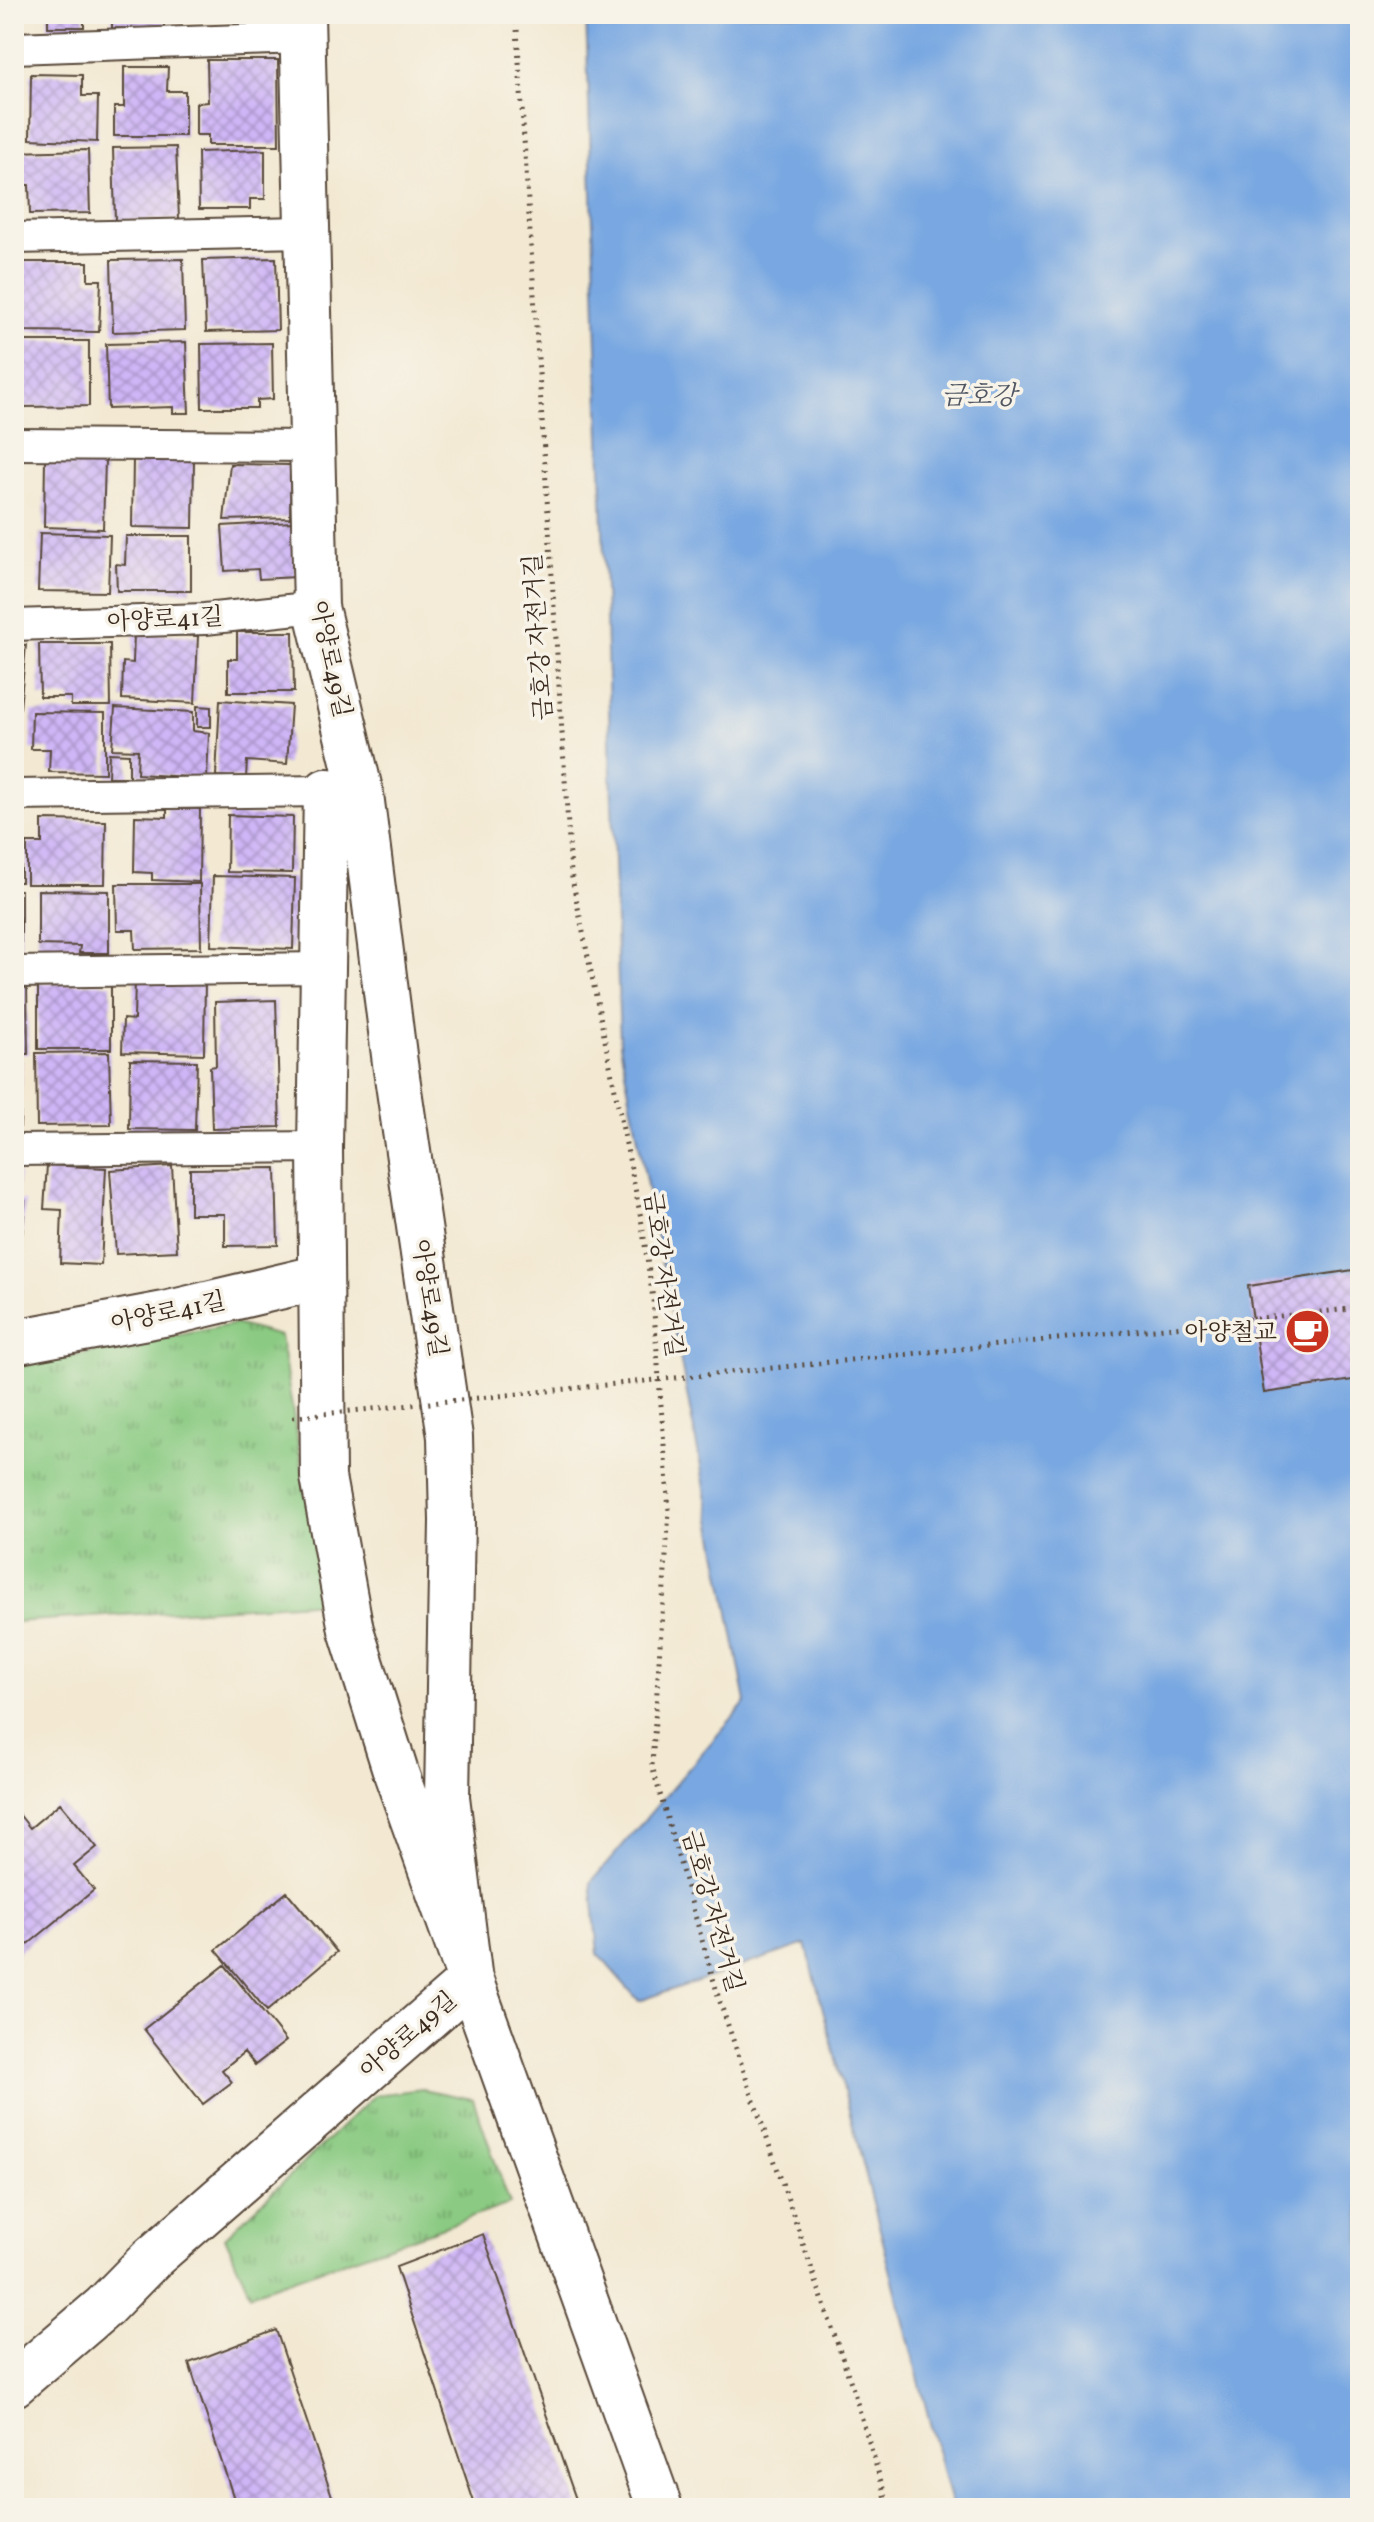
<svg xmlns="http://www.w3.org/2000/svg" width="1374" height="2522" viewBox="0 0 1374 2522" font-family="Vollkorn,'Noto Serif KR',serif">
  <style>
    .grass { fill: url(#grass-tufts); stroke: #627a50; stroke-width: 2 }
    .water { fill: #78a7e1; stroke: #5a6880; stroke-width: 2 }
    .building { fill: url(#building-cross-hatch) }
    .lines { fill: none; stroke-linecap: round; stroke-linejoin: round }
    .lane-casing { stroke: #574739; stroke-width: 34 }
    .street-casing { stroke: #574739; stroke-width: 48 }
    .path { stroke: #574739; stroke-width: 5; stroke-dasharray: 2 6; stroke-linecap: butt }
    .lane { stroke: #fff; stroke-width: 30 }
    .street { stroke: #fff; stroke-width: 44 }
    .path-bridge { stroke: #574739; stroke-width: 5; stroke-dasharray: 2 6; stroke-linecap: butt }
    .labels { text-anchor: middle; stroke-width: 7; stroke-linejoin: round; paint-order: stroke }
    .street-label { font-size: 24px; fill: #3b2a1e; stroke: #f7f3e8 }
    .poi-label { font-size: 24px; fill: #3b2a1e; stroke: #f7f3e8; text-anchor: end }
    .water-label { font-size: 26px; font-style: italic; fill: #505662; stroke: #f7f3e8 }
  </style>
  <defs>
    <pattern id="grass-tufts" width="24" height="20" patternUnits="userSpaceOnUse" patternTransform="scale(2)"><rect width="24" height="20" fill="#8aca82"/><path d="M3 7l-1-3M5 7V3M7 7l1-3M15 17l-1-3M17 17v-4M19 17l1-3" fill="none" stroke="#72a46a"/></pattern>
    <pattern id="building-cross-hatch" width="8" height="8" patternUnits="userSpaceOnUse" patternTransform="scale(2)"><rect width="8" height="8" fill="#cfb6f7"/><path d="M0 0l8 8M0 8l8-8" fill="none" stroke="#a994c7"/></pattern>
  </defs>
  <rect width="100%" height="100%" fill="#f7f3e8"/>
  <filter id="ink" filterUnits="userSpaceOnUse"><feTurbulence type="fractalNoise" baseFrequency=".0125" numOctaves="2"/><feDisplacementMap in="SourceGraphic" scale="16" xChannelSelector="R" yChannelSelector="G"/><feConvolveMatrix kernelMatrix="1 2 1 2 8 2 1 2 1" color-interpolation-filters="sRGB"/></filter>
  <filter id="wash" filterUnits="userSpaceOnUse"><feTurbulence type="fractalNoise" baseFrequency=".006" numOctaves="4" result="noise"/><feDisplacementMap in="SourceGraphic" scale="32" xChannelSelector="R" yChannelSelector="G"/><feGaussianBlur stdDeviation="1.8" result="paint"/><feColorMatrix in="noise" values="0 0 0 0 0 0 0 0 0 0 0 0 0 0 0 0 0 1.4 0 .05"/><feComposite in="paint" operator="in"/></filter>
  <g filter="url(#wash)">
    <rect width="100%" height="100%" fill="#f3e9d3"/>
    <path class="grass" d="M 235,1324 L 280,1336 L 325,1602 L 14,1622 L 14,1368 Z
      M 422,2089 L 473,2099 L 510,2204 L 250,2294 L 225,2237 L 375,2095 Z"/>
    <path class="water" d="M 586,14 L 1360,14 L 1360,2508 L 952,2508 L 806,1944 L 639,2001 L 598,1954 L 591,1882 L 746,1702 L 620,1045 Z"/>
    <g id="blocks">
      <path class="building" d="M 48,14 L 84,14 L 84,27 L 48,27 Z
        M 112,14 L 164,14 L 164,29 L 112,28 Z
        M 207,60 L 278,60 L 279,145 L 208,145 L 208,135 L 196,135 L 196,103 L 208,102 Z
        M 124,67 L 168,67 L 167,91 L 185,91 L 185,136 L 114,136 L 114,107 L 124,107 Z
        M 31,74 L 82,75 L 82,96 L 98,96 L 97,142 L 30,139 Z
        M 14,87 L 18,87 L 17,128 L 14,128 Z
        M 176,147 L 179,219 L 115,221 L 113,148 Z
        M 88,150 L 90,213 L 30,214 L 29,185 L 14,185 L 14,152 Z
        M 265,150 L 265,199 L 250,199 L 250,209 L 199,209 L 198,152 Z
        M 276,258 L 278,330 L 206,332 L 203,260 Z
        M 183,259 L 185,330 L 113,332 L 111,260 Z
        M 23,262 L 88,262 L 88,280 L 101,280 L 99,332 L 22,331 Z
        M 24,341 L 89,341 L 89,406 L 24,407 Z
        M 186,342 L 189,413 L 173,413 L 173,407 L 108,409 L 106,344 Z
        M 272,343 L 273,399 L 257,400 L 257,408 L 202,408 L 201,344 Z
        M 45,458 L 105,460 L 103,529 L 44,527 Z
        M 133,458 L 194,459 L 193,528 L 132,527 Z
        M 230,464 L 291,465 L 290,518 L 224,520 Z
        M 292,522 L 296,577 L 259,579 L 258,569 L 225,571 L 222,526 Z
        M 40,533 L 110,535 L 108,592 L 38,591 Z
        M 126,536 L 191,536 L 191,591 L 117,591 L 116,564 L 125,565 Z
        M 237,632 L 293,632 L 294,692 L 228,692 L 228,659 L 237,659 Z
        M 134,633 L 198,636 L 195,703 L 122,699 L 123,662 L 133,663 Z
        M 14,644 L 26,645 L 20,708 L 14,708 Z
        M 39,644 L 110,644 L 111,706 L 71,706 L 71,697 L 40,697 Z
        M 220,700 L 291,705 L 287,764 L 247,761 L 246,778 L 216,776 Z
        M 197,706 L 211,707 L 211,727 L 197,727 Z
        M 115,708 L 193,712 L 193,731 L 209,733 L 207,778 L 137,774 L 138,750 L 112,749 Z
        M 32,712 L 105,713 L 105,773 L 49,772 L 50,749 L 31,749 Z
        M 109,753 L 129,754 L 129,777 L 108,777 Z
        M 167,808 L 200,809 L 199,882 L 152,880 L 152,873 L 134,872 L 135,816 L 167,817 Z
        M 228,815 L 293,817 L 292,873 L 227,872 Z
        M 14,818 L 21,818 L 21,882 L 14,882 Z
        M 42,820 L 106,821 L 105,884 L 27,884 L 27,843 L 42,843 Z
        M 213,876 L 295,878 L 293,949 L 211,946 Z
        M 116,884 L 200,884 L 201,948 L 135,949 L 134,930 L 117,930 Z
        M 14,890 L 21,890 L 21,956 L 14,956 Z
        M 38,890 L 109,891 L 109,953 L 79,953 L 80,946 L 38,945 Z
        M 135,979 L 205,979 L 204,1054 L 122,1052 L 123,1019 L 134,1020 Z
        M 38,983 L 111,984 L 111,1049 L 38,1049 Z
        M 14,985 L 27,985 L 28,1054 L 14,1054 Z
        M 276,1000 L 280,1127 L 212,1129 L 210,1067 L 216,1066 L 215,1002 Z
        M 109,1052 L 111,1125 L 37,1126 L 36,1053 Z
        M 14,1060 L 22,1060 L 20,1127 L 14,1127 Z
        M 130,1060 L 197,1061 L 195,1130 L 129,1129 Z
        M 47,1165 L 106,1168 L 101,1265 L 60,1263 L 62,1210 L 44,1209 Z
        M 172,1166 L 177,1251 L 116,1254 L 110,1170 Z
        M 276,1168 L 278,1245 L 225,1246 L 225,1214 L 190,1214 L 190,1169 Z
        M 14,1171 L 19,1171 L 17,1201 L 25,1201 L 22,1236 L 14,1235 Z
        M 14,1243 L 20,1243 L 17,1291 L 14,1291 Z
        M 1360,1269 L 1360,1379 L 1264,1393 L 1248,1286 Z
        M 60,1803 L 97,1847 L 74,1866 L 94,1890 L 14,1956 L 14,1808 L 30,1828 Z
        M 287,1892 L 337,1952 L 267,2011 L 216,1950 Z
        M 225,1965 L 286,2041 L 255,2065 L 244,2052 L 222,2070 L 232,2082 L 203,2104 L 144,2029 Z
        M 483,2234 L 579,2508 L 476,2508 L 396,2267 Z
        M 276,2330 L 336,2508 L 237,2508 L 189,2363 Z"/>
    </g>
  </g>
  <g filter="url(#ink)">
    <use href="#blocks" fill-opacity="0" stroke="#574739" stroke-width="2"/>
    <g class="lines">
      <defs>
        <path id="lane" d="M 14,48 L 302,38
          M 14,238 L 305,232
          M 14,444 L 312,446
          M 14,625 L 205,619 L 316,607
          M 14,795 L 326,791
          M 14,972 L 325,968
          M 14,1150 L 320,1147"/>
        <path id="street" d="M 302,14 L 316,607 L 361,794 L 395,1063 L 450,1437 L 452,1521 L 447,1797 L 470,1981
          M 361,794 L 326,791 L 320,1147 L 323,1477 L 351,1630 L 396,1773 L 660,2508
          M 14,1342 L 169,1313 L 321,1277
          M 14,2384 L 104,2307 L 151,2259 L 470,1981"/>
      </defs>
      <use href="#lane" class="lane-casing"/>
      <use href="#street" class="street-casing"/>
      <path class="path" d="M 516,14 L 571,873 L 641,1218 L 653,1299 L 669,1511 L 652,1766 L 719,1999 L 852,2386 L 889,2508"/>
      <use href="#lane" class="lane"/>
      <use href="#street" class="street"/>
      <path class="path-bridge" d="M 293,1417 L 1360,1308"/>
    </g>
  </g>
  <defs>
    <symbol id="cafe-disc" viewBox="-11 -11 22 22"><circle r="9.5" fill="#c8321e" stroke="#f7f3e8"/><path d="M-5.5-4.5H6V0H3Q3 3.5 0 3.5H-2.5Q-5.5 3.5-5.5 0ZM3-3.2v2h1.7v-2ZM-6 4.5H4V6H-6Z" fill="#fff"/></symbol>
  </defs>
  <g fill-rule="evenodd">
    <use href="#cafe-disc" x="1282" y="1306" width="51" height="51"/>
  </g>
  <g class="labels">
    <g class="street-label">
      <text transform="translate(165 619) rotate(-3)" y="8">아양로41길</text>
      <text transform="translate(538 637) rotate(-94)" y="8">금호강 자전거길</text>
      <text transform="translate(331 659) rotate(78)" y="8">아양로49길</text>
      <text transform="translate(664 1274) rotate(82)" y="8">금호강 자전거길</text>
      <text transform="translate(430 1298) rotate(81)" y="8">아양로49길</text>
      <text transform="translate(168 1312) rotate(-12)" y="8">아양로41길</text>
      <text transform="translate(713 1911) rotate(74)" y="8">금호강 자전거길</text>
      <text transform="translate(408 2035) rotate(-41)" y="8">아양로49길</text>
    </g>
    <g class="poi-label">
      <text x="1277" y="1340">아양철교</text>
    </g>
    <g class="water-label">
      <text x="979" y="404">금호강</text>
    </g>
  </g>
  <rect width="1374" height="2522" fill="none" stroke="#f7f3e8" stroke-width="48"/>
</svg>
